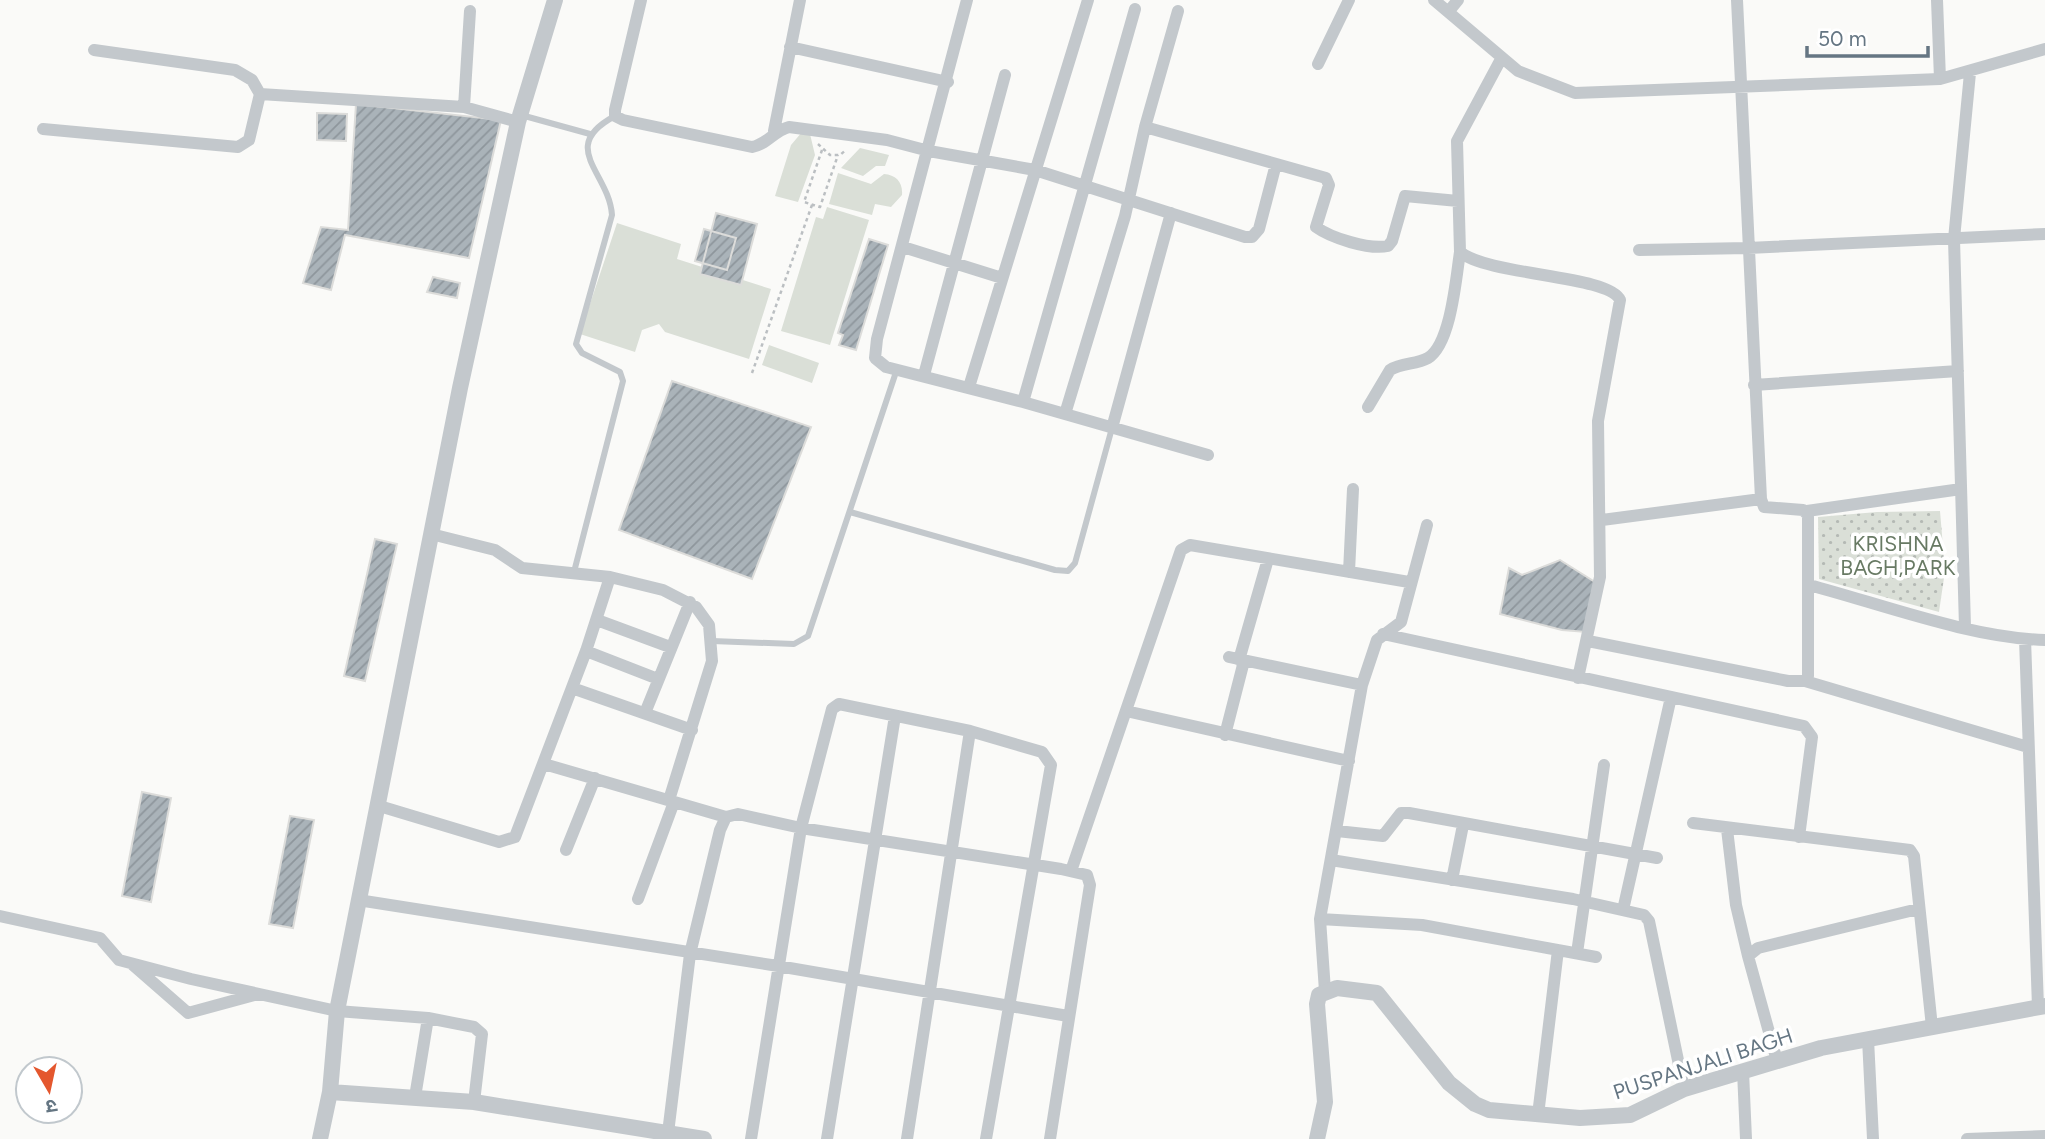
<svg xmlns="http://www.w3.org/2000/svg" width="2045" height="1139" viewBox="0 0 2045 1139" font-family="Figtree,'Noto Sans Devanagari',sans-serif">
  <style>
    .grass { fill: #dadfd7 }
    .park { fill: url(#park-dots) }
    .building { fill: url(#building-hatch); stroke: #dcdcda; stroke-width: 2 }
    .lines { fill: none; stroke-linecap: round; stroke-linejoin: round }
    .path { stroke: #bbbfc2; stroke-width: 2.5; stroke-dasharray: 3.5 3.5; stroke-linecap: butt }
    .service { stroke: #c3c8cc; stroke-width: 6 }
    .minor { stroke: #c3c8cc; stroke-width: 12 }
    .tertiary { stroke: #c3c8cc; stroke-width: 16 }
    .labels { text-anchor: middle; stroke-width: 7; stroke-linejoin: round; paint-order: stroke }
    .park-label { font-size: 21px; fill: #687a64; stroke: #fff }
    .street-label { font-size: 21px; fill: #657683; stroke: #fff }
  </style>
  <defs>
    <pattern id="park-dots" width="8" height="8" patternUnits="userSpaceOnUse" patternTransform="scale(1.75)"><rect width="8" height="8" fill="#dadfd7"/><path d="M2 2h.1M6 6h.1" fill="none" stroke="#b4b9b4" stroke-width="1.8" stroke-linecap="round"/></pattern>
    <pattern id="building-hatch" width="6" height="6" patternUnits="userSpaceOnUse" patternTransform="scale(1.75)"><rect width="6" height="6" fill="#aab3b9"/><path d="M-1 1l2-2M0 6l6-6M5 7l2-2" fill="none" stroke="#8e969c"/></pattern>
  </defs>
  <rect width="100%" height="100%" fill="#fafaf8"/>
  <path class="grass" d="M 802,132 L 810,134 L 815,155 L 798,202 L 775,196 L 791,145 Z
    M 860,148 L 889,155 L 885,166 L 876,166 L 863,176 L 841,168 Z
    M 838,173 L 871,184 L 884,174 C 896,175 903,182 902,195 L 891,207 L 875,204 L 872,215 L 829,204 Z
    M 827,207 L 869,220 L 830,345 L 781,331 L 816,217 L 823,219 Z
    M 617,223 L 681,244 L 677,259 L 771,289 L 749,359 L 665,332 L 659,324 L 642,330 L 635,352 L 580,334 Z
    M 769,345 L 819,363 L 812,383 L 762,365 Z"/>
  <path class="park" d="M 1940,511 L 1945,571 L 1939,612 L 1819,579 L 1818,517 L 1877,512 Z"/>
  <path class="building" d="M 356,104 L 501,120 L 469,258 L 345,235 L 331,290 L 303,283 L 321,227 L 348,230 Z
    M 317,113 L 347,114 L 346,141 L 317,140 Z
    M 716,213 L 757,224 L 741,285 L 700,274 Z
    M 704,229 L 736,238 L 727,270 L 695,261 Z
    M 869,239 L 888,245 L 856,350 L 839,345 L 843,335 L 838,333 Z
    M 433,277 L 460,283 L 457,298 L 427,292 Z
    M 672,381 L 811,427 L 752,579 L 619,530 Z
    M 375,539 L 397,544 L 365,681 L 344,676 Z
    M 1560,560 L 1598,584 L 1586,632 L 1562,630 L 1500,614 L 1509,568 L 1522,575 Z
    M 142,792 L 171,798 L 151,902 L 122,896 Z
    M 290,816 L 314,820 L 293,928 L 269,924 Z"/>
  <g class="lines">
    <path class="path" d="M 818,144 L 830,155 L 840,155 L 846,150
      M 822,150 L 804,202 L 820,207 L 838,155
      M 752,373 L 812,205"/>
    <path class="service" d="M 521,115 L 590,134
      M 850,512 L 1055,570 L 1068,571 L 1075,563 L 1112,428
      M 574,572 L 623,381 L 620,372 L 582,353 L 576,344 L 612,215 C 609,172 557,147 615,116
      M 712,641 L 794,644 L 808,636 L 897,369"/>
    <path class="minor" d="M 641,0 L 615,110 L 615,116 L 623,120 L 752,147 C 766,145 774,131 789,127 L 887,140 L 929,151 L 1035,170 L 1245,237 L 1252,237 L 1259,229 L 1276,164
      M 967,0 L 877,339 L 875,358 L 886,367 L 1023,402 L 1208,455
      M 1434,0 L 1518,71 L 1575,93 L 1940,79 L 2045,49
      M 1937,0 L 1940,79
      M 1449,11 L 1458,0
      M 790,47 L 948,82
      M 94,50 L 235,70 L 252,80 L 260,94
      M 1501,59 L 1457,141 L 1460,252 C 1490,276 1609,275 1620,300 L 1598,421 L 1600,577 L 1578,678
      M 1318,64 L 1349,0
      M 464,107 L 470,11
      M 1145,127 L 1326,178 L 1329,185 L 1316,227 C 1331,238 1369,250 1388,246 L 1392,241 L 1405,196 L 1458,201
      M 43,129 L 238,147 L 249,140 L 260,94 L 464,107 L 518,122
      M 774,131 L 800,0
      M 903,247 L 1002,278
      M 1639,250 L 1748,248 L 2045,234
      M 924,375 L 1005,75
      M 1754,385 L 1958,371
      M 969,387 L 1088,0
      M 1023,402 L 1135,9
      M 1368,407 L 1390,370 C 1402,362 1416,365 1428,358 C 1451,344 1456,278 1460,252
      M 1065,414 L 1125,216 L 1145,127 L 1178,11
      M 1112,428 L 1171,213
      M 1807,511 L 1961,489
      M 1602,520 L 1761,499
      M 431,534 L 495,550 L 522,568 L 610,577 L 663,590 L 696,607 L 709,625 L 712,661 L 669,800
      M 1349,572 L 1353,489
      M 1809,585 C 1881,604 1971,638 2045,640
      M 597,620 L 670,647
      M 1965,627 L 1954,239 L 1970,73
      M 1383,634 L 1804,726 L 1812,737 L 1799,837
      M 2025,639 L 2038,1007
      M 1588,641 L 1788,681 L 1805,681 L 1808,676 L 1808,515 L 1803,510 L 1764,507 L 1761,499 L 1737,0
      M 586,651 L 658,679
      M 1229,657 L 1362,685
      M 1239,660 L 1268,559
      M 1805,681 L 2028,747
      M 572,688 L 692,730
      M 1126,711 L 1349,761
      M 645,713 L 690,602
      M 970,731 L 1042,752 L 1051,765 L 986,1139
      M 1225,735 L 1244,661
      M 544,764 L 726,817
      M 376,805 L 499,842 L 515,837 L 586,651 L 610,577
      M 1693,823 L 1910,850 L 1914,856 L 1932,1027
      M 1727,829 L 1736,905 L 1748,956
      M 1337,831 L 1383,836 L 1401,813 L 1409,813 L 1657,858
      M 566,850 L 595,778
      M 1331,860 L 1573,899 L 1644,915 L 1649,921 L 1684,1089
      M 1071,871 L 1181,550 L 1190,545 L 1409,582
      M 1452,880 L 1463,825
      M 638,899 L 674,802
      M 358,900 L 778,966 L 1068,1016
      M 1623,910 L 1671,697
      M 0,916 L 100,938 L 119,960 L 191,979 L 337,1011 L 428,1018 L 474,1027 L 482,1034 L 474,1102
      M 1320,919 L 1422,925 L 1596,957
      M 1577,953 L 1604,765
      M 133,965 L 188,1013 L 258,994
      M 1325,991 L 1320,919 L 1362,685 L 1377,640 L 1401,622 L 1427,525
      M 1868,1039 L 1873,1139
      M 1777,1061 L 1748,956 L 1758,948 L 1918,909
      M 1743,1071 L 1746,1139
      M 415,1097 L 428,1018
      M 1538,1115 L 1558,950
      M 668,1133 L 690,954 L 720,830 L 726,817 L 738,814 L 801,828 L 1061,869 L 1087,875 L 1090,885 L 1050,1139
      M 751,1139 L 801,828 L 832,709 L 839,704 L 970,731 L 907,1139
      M 827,1139 L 895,716
      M 1967,1139 L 2045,1136"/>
    <path class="tertiary" d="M 330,1092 L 474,1102 L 704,1139
      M 320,1139 L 330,1092 L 337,1011 L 460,388 L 518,122 L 555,0
      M 1317,1139 L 1325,1102 L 1317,1004 L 1319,995 L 1337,988 L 1377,993 L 1449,1083 L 1475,1104 L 1489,1110 L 1580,1118 L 1630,1115 L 1684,1089 L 1821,1048 L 2045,1006"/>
  </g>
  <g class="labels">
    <g class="park-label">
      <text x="1898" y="551">KRISHNA<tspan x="1898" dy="24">BAGH,PARK</tspan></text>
    </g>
    <g class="street-label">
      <text transform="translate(1703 1064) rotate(-18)" y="7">PUSPANJALI BAGH</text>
    </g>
  </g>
  <g transform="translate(49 1090) rotate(171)"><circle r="33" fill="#ffffff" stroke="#c1c8cd" stroke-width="2"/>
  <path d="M0-5L12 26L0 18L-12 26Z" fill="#e4572e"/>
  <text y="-10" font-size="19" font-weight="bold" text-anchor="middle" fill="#657683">उ</text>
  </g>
  <path d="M1807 46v10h121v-10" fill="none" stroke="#657683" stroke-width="3.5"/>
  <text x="1818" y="46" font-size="21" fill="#657683" stroke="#ffffff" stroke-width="5" paint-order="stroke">50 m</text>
</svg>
